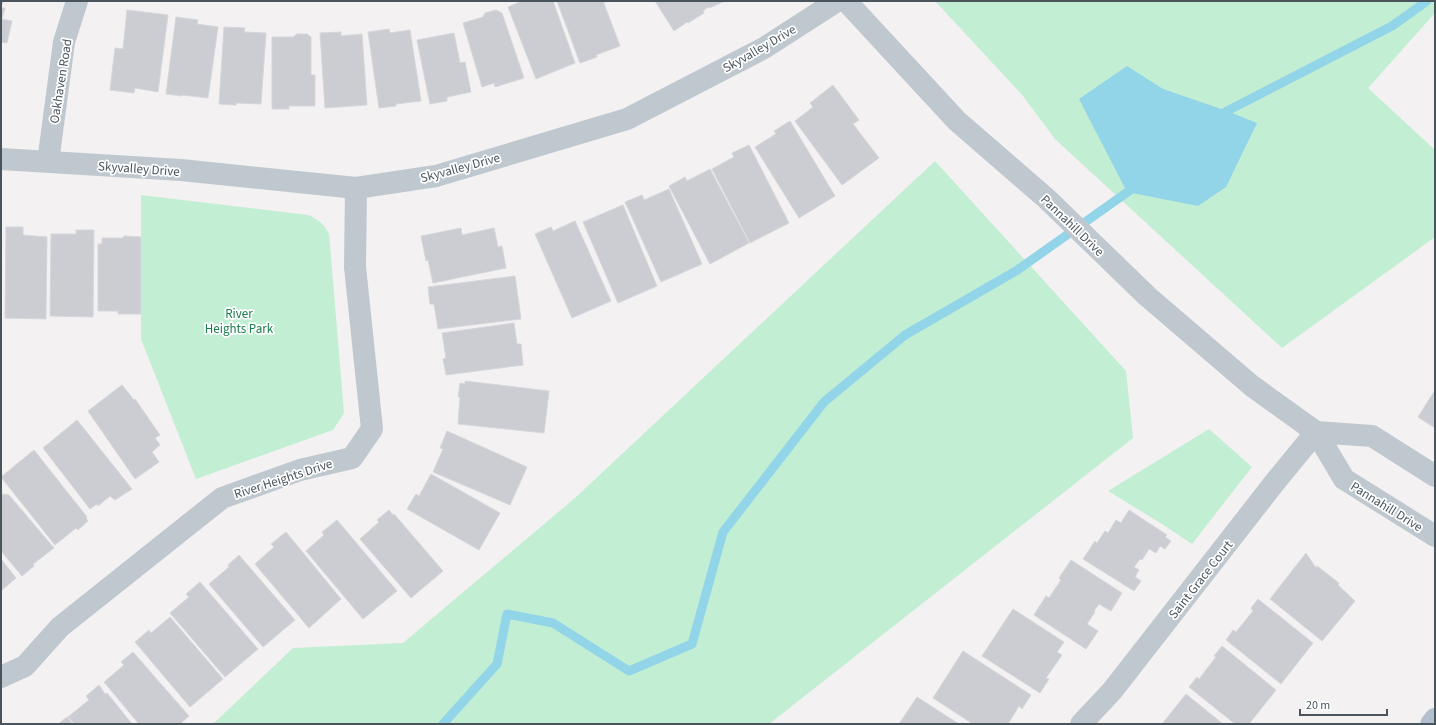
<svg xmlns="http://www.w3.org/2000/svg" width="1436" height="725" viewBox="0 0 1436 725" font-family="'Source Sans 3',sans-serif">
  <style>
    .green { fill: #c2eed4 }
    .water { fill: #92d4e8 }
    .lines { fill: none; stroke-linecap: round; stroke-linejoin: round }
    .stream { stroke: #92d4e8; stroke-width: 9 }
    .building { fill: #cbcdd3; stroke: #d5d7dc }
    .minor { stroke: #bfc8cf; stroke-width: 22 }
    .major { stroke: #b2bfce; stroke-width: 22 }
    .labels { text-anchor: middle; stroke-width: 3.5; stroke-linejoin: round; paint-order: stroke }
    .street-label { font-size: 13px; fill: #49545d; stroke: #fff }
    .park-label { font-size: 13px; fill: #1c7d4f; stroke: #fff }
  </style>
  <rect width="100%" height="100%" fill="#f3f1f1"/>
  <path class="green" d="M 935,1 L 1435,1 L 1435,13 L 1368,88 L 1435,150 L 1435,237 L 1282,348 L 1055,139 L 1023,96 Z
    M 935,161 L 1126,371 L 1133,438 L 769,724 L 213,724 L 293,648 L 403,643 L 575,498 Z
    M 141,195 L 308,215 C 318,219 324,224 329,234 L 344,413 L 333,430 L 196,479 L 141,339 Z
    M 1209,429 L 1252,467 L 1192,544 L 1162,524 L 1108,491 Z"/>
  <path class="water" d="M 1127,66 L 1163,89 L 1227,111 L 1257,123 L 1226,187 L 1198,206 L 1127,192 L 1079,99 Z"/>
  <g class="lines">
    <path class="stream" d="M 1219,118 L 1227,111 L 1392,26 L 1427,1
      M 443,724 L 497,664 L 507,614 L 553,623 L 629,671 L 692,644 L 723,532 L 824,402 L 905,335 L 1016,271 L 1136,186"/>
  </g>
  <path class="building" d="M 1,1 L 3,1 L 1,8 L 5,8 L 2,19 L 12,21 L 7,43 L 1,42 Z
    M 522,1 L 553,1 L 575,63 L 536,79 L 508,7 Z
    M 557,1 L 603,1 L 620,46 L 596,55 L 597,57 L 580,63 Z
    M 655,1 L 725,1 L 709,8 L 708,7 L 703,11 L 704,13 L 688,23 L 687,22 L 674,31 Z
    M 127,10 L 168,15 L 158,92 L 135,88 L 134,93 L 110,90 L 115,48 L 123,49 Z
    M 496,10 L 502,13 L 524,78 L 495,87 L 494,83 L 482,87 L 463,23 L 483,17 L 485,13 Z
    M 176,17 L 198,20 L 197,24 L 218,27 L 208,98 L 182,95 L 182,96 L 166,94 Z
    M 224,27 L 245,28 L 244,32 L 266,33 L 261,104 L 236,103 L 236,105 L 219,104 Z
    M 389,29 L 390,33 L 410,30 L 421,101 L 396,104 L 396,106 L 379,108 L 368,32 Z
    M 341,32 L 341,36 L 362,34 L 367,105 L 325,108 L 320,33 Z
    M 454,33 L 460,63 L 465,62 L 471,92 L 447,97 L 447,101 L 430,104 L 417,40 Z
    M 297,34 L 307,34 L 311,37 L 311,75 L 315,75 L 315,106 L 289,106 L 289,109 L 272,109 L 272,37 L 293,37 Z
    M 833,85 L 859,120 L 853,124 L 879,158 L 842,185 L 795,121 L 813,107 L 810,103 Z
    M 790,121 L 835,196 L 799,218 L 755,147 L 776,134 L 774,131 Z
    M 749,145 L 789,223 L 750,243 L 712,169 L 734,157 L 732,153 Z
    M 710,169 L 749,243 L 710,264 L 669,186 L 685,177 L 687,181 Z
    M 669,189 L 702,264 L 661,282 L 625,202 L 642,195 L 644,200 Z
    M 623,205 L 657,286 L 618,303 L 583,222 Z
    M 575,221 L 611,301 L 572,318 L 535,234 L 551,227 L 553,231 Z
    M 6,227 L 23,227 L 23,235 L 47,237 L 46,319 L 5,318 Z
    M 461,228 L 462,235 L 494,228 L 498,247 L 502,246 L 506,268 L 433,283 L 428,260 L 426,261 L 421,236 Z
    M 76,230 L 94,230 L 93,317 L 50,316 L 51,234 L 76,234 Z
    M 124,236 L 141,237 L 141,314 L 118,314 L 118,311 L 98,311 L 98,244 L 102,244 L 102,238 L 123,238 Z
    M 515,276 L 521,319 L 438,329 L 434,304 L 430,304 L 428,287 Z
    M 514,323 L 517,344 L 521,344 L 523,365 L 446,375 L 443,359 L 446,358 L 442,333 Z
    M 465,381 L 549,391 L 544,433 L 458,424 L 460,397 L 458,397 L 460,383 L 465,384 Z
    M 122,385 L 134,400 L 135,399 L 160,435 L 155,438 L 160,445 L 152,452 L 159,462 L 135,479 L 88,411 Z
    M 1435,390 L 1435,428 L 1418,417 Z
    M 77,420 L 132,489 L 115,500 L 110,496 L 98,506 L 97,504 L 90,509 L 43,448 Z
    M 447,431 L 527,467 L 510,505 L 433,472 L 443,449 L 440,448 Z
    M 34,450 L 87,517 L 86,518 L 88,521 L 78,530 L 76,528 L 55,545 L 1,477 Z
    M 431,474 L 500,513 L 479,550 L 407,509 L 416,494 L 419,496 Z
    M 3,494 L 9,495 L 54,548 L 33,564 L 34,566 L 22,576 L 1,551 L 1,495 Z
    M 389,510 L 393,515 L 394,514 L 443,571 L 411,598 L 360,539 L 379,522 L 377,520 Z
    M 1129,510 L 1167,535 L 1165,537 L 1171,541 L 1165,549 L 1160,546 L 1156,553 L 1149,549 L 1142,560 L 1140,559 L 1134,567 L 1139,570 L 1135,577 L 1141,581 L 1134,591 L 1083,559 L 1095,541 L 1097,543 L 1105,531 L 1108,533 L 1116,520 L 1121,523 Z
    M 337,520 L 397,591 L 363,619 L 306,551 L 324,535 L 322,532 Z
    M 286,532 L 341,599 L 309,628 L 255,564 L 274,547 L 271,544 Z
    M 1306,553 L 1316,568 L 1317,566 L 1339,583 L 1338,585 L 1355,601 L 1322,641 L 1270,599 Z
    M 239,555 L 295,620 L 263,647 L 209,584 L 229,567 L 228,565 Z
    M 1,559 L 16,578 L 1,591 Z
    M 1071,560 L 1122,593 L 1111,611 L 1099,604 L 1094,611 L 1095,612 L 1087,624 L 1098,631 L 1086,649 L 1034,615 L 1046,596 L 1049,598 L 1061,580 L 1059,578 Z
    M 200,582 L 258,649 L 225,677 L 170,613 L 189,597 L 186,594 Z
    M 1258,599 L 1313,643 L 1281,684 L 1226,640 L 1233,630 L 1236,632 L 1253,611 L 1251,608 Z
    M 1013,609 L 1064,642 L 1057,652 L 1062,655 L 1046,678 L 1049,679 L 1040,693 L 982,656 Z
    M 170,617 L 223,679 L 190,707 L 135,642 L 149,630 L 151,633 Z
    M 1222,646 L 1276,690 L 1249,724 L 1235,724 L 1189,687 L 1197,677 L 1199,679 L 1216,657 L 1214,656 Z
    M 963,651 L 1031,695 L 1022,709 L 1019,706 L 1008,724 L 973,724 L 933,698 Z
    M 133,652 L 189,716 L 180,724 L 139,724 L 104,682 L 124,665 L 121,662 Z
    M 99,685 L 105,694 L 107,693 L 132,724 L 75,724 L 68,717 L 89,700 L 86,696 Z
    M 1186,694 L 1223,724 L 1162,724 Z
    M 917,697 L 959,724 L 899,724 Z
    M 67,717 L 73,724 L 58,724 Z"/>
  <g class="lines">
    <path class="minor" d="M 846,1 L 957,121 L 1047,199 L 1147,296 L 1252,386 L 1316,432 L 1344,479 L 1435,536
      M 1,159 L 181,170 L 356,188 L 436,176 L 627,119 L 764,48 L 837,1
      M 48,162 L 64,42 L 77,1
      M 1316,432 L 1372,436 L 1435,476
      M 1,677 L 25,666 L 60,627 L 222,498 L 300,470 L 352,458 L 372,429 L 355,267 L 356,188
      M 1081,724 L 1112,691 L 1275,482 L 1316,432"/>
    <path class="major" d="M 1431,724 L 1435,719"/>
  </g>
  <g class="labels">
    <g class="street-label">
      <text transform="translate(759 48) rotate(-30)" y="5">Skyvalley Drive</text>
      <text transform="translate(60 81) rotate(-81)" y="5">Oakhaven Road</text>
      <text transform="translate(460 167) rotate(-15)" y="5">Skyvalley Drive</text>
      <text transform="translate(139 168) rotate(4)" y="5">Skyvalley Drive</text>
      <text transform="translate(1073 225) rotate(44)" y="5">Pannahill Drive</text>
      <text transform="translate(283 478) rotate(-18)" y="5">River Heights Drive</text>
      <text transform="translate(1387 506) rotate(32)" y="5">Pannahill Drive</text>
      <text transform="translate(1200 579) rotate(-52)" y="5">Saint Grace Court</text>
    </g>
    <g class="park-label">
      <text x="239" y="318">River<tspan x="239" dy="15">Heights Park</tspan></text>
    </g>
  </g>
  <rect width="1436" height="725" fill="none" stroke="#49545d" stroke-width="4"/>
  <path d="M1300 709v6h87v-6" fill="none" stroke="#49545d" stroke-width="2"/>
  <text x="1306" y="709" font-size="12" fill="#49545d" stroke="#ffffff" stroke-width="3" paint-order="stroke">20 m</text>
</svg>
